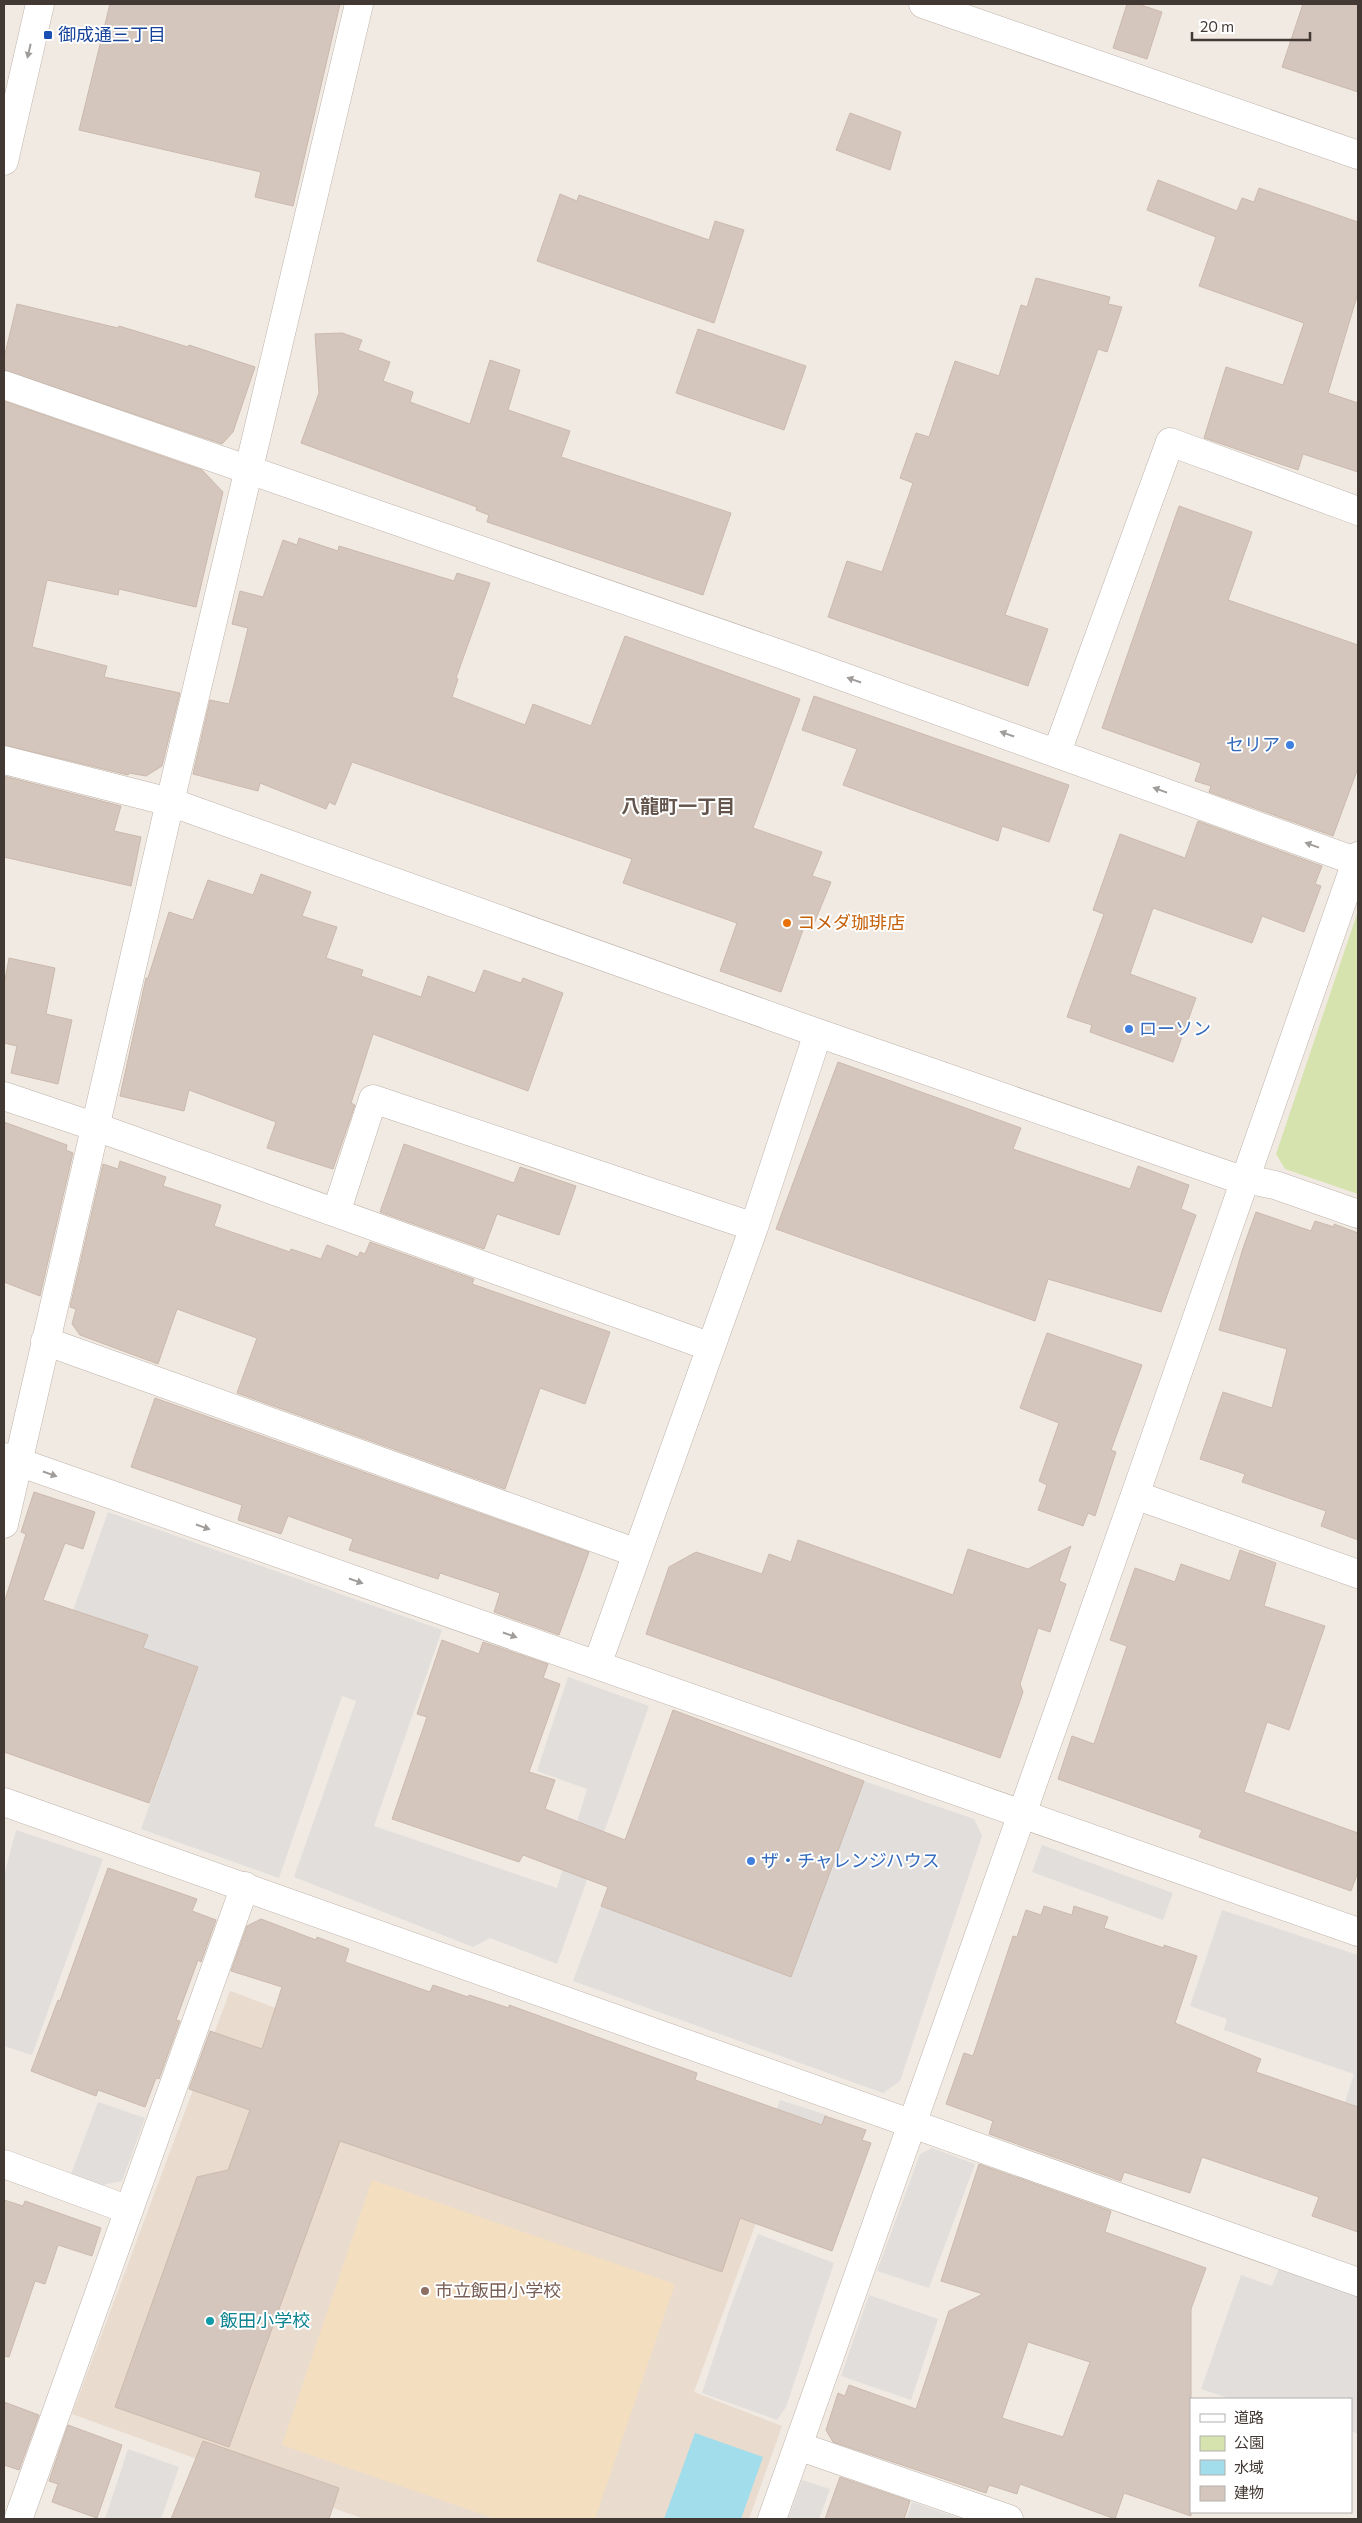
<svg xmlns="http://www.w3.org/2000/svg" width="1362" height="2523" viewBox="0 0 1362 2523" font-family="Commissioner,'Noto Sans JP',sans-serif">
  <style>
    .education { fill: #e9dbce }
    .green { fill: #d7e3ae }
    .sand { fill: #f4dec0 }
    .parking { fill: #e1dedc }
    .water { fill: #a2ddeb }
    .building { fill: #d4c6bc; stroke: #ccb9ad; fill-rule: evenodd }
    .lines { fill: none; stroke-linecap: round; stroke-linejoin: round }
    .minor-casing { stroke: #beb2aa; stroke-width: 29 }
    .tertiary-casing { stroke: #beb2aa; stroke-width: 29 }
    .minor { stroke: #fff; stroke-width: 28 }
    .tertiary { stroke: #fff; stroke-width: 28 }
    .oneway { fill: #a09c9a }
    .transit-dot { fill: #1a4fb4; stroke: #fff; stroke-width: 2 }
    .shop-dot { fill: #3f7fe0; stroke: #fff; stroke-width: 2 }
    .food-dot { fill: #e8710a; stroke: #fff; stroke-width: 2 }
    .education-dot { fill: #8d6e63; stroke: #fff; stroke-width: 2 }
    .culture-dot { fill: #0f9aa8; stroke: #fff; stroke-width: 2 }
    .labels { text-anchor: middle; stroke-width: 4; stroke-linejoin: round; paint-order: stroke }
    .transit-label { font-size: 18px; fill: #164399; stroke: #fff; text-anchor: start }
    .shop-label { font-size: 18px; fill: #366cbe; stroke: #fff; text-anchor: start }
    .food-label { font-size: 18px; fill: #c56008; stroke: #fff; text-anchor: start }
    .education-label { font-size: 18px; fill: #785e54; stroke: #fff; text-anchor: start }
    .culture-label { font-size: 18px; fill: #0d838f; stroke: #fff; text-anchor: start }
    .neighbourhood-label { font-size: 19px; font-weight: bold; fill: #64554c; stroke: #fff }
  </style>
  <rect width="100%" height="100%" fill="#f0eae3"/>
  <path class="education" d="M 230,1991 L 768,2190 L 694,2392 L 782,2426 L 749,2519 L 364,2519 L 72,2414 Z"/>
  <path class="green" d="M 1358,911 L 1358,1194 L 1285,1169 L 1276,1154 Z"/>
  <path class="sand" d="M 372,2180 L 675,2284 L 595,2519 L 496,2519 L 282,2445 Z"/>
  <path class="parking" d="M 108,1512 L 442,1630 L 374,1826 L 557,1888 L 587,1789 L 537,1771 L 568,1677 L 649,1706 L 557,1964 L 490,1938 L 473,1947 L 294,1877 L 356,1701 L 342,1696 L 279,1878 L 141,1829 L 198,1668 L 69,1622 Z
    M 864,1781 L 974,1819 L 982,1836 L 900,2081 L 883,2093 L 573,1981 L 601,1906 L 791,1976 Z
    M 16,1830 L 103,1859 L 32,2055 L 4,2046 L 4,1876 Z
    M 1042,1845 L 1173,1893 L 1163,1920 L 1032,1872 Z
    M 1222,1910 L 1358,1955 L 1358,2138 L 1336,2131 L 1354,2074 L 1224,2030 L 1227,2019 L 1190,2006 Z
    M 780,2100 L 827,2115 L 809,2165 L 763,2148 Z
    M 98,2102 L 145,2118 L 122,2181 L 103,2185 L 71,2174 Z
    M 932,2148 L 975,2164 L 929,2288 L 877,2271 L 920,2154 Z
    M 758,2234 L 834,2263 L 786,2407 L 777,2420 L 702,2393 L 730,2308 Z
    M 1279,2268 L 1358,2296 L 1358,2434 L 1351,2431 L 1351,2399 L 1231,2399 L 1201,2389 L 1241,2275 L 1272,2286 Z
    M 869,2295 L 938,2319 L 911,2400 L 841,2376 Z
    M 128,2449 L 179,2467 L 161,2519 L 105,2519 Z
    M 802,2480 L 830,2489 L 819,2519 L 788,2519 Z
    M 912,2502 L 962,2519 L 906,2519 Z"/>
  <path class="water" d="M 695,2433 L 763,2457 L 741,2519 L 664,2519 Z"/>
  <path class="building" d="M 110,4 L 340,4 L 293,206 L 255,197 L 261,172 L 79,130 Z
    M 1127,4 L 1138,4 L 1162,12 L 1147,59 L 1113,48 Z
    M 1303,4 L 1358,4 L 1358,92 L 1282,67 Z
    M 850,113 L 901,132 L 890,170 L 836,150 Z
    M 1158,180 L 1237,211 L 1242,198 L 1254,202 L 1259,188 L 1358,222 L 1358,293 L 1328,393 L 1358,403 L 1358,472 L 1303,454 L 1298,470 L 1204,438 L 1226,367 L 1283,385 L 1304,323 L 1199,286 L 1216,237 L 1147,210 Z
    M 560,194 L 577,201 L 579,195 L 709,240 L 715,221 L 744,230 L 714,323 L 537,261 Z
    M 1036,278 L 1110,297 L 1108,304 L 1122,307 L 1107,352 L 1098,349 L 1005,615 L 1048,629 L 1028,686 L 828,617 L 847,561 L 882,572 L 913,483 L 900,478 L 916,433 L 929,437 L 955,361 L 999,376 L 1021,305 L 1027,307 Z
    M 17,304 L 118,328 L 119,326 L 188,347 L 189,345 L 255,367 L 233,432 L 222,444 L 4,370 L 4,358 Z
    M 698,329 L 806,366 L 784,430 L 676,393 Z
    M 342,333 L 362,340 L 358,350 L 390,362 L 383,381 L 413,392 L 410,402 L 470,424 L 490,360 L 520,370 L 508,410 L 570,431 L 561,457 L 731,513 L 703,595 L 487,522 L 489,515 L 476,510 L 477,507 L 301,443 L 319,393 L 315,334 Z
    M 4,401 L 202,470 L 223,492 L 196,607 L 119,589 L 118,595 L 47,580 L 32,647 L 107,666 L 104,677 L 180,693 L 162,766 L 146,776 L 129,773 L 128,775 L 4,745 Z
    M 1179,506 L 1252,532 L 1228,600 L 1358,645 L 1358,768 L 1333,836 L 1209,792 L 1211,786 L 1195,781 L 1201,763 L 1102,728 Z
    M 299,538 L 338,551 L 339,546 L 454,581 L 457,573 L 490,583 L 456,678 L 458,679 L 452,697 L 525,725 L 533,704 L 591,726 L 625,636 L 800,699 L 753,828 L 822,852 L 812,876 L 831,882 L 811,931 L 804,927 L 781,992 L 720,971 L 737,923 L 623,883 L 632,859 L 352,762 L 335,805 L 329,802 L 326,809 L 260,783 L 258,791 L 193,774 L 210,700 L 229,704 L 233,689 L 248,628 L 232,624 L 240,591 L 263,597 L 283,540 L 297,545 Z
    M 814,696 L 1069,785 L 1049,842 L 1002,826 L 998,841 L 843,785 L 857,749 L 802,730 Z
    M 4,776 L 121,806 L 114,831 L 141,837 L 131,886 L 4,857 Z
    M 1198,821 L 1322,866 L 1315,884 L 1321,886 L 1304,932 L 1262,916 L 1252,943 L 1153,908 L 1130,974 L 1196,998 L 1173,1062 L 1090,1032 L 1092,1025 L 1067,1017 L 1104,914 L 1093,910 L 1120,834 L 1185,858 Z
    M 261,874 L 311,892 L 302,916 L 337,927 L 326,958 L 363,970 L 361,976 L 421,997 L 428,976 L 475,993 L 484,970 L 521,983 L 523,978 L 563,993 L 528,1091 L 373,1034 L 351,1103 L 355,1105 L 333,1169 L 267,1148 L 276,1122 L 189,1090 L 184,1111 L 120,1096 L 146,978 L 148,978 L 169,912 L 193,920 L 208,880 L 253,895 Z
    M 9,958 L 55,968 L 46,1014 L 72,1020 L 58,1084 L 11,1073 L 17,1046 L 4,1043 L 4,985 Z
    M 838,1062 L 1021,1128 L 1013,1149 L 1130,1189 L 1138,1166 L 1189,1185 L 1181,1209 L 1196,1215 L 1161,1312 L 1048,1279 L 1035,1321 L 776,1229 Z
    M 4,1122 L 67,1145 L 66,1150 L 73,1153 L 40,1296 L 4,1282 Z
    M 404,1144 L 514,1183 L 520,1167 L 576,1186 L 559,1235 L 497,1214 L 484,1249 L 380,1212 Z
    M 120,1161 L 166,1177 L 163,1186 L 221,1205 L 214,1226 L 290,1252 L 291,1249 L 321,1259 L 327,1245 L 358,1257 L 360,1252 L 365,1254 L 370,1242 L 474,1279 L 472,1284 L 610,1332 L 585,1404 L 540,1388 L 505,1489 L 237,1393 L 257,1338 L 177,1309 L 158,1364 L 80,1335 L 72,1324 L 76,1309 L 70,1307 L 103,1164 L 118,1169 Z
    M 1256,1212 L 1311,1231 L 1315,1221 L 1334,1227 L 1334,1224 L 1358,1233 L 1358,1540 L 1321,1526 L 1326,1511 L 1242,1482 L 1245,1474 L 1200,1459 L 1223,1392 L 1272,1408 L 1287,1349 L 1219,1330 L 1243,1248 Z
    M 1047,1333 L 1142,1365 L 1111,1450 L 1116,1452 L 1095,1516 L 1088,1513 L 1083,1526 L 1038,1510 L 1047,1485 L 1039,1481 L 1059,1423 L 1020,1408 Z
    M 155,1398 L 589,1552 L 559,1635 L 494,1612 L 500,1593 L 440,1573 L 438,1579 L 349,1550 L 353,1539 L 288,1516 L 281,1534 L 238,1520 L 242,1505 L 131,1467 Z
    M 34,1492 L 95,1512 L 83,1549 L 65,1543 L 43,1600 L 148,1635 L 143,1648 L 198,1667 L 149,1803 L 4,1752 L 4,1603 L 26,1534 L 21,1532 Z
    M 798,1540 L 953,1595 L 968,1549 L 1028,1569 L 1071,1546 L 1059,1581 L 1066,1584 L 1050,1632 L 1038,1628 L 1020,1684 L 1023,1692 L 1000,1758 L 646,1634 L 669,1567 L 696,1552 L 762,1574 L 769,1554 L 791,1562 Z
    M 1240,1550 L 1276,1563 L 1264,1606 L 1325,1626 L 1289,1730 L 1267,1722 L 1244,1792 L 1358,1833 L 1358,1872 L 1351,1891 L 1199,1837 L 1202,1830 L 1058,1779 L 1072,1736 L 1094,1744 L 1127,1646 L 1110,1640 L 1135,1568 L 1175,1582 L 1181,1564 L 1230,1581 Z
    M 442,1640 L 479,1654 L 483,1642 L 548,1664 L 543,1678 L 560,1684 L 529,1772 L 555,1780 L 545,1809 L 625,1840 L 673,1710 L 864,1781 L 791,1977 L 601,1906 L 608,1887 L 523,1855 L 519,1862 L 392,1819 L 427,1717 L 417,1714 Z
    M 108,1868 L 197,1899 L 192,1911 L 216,1920 L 201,1962 L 198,1960 L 176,2020 L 180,2021 L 159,2079 L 156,2078 L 145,2107 L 98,2090 L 96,2096 L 31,2071 L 58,2000 L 60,2001 Z
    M 1044,1906 L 1072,1915 L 1074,1906 L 1108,1917 L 1104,1928 L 1164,1948 L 1164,1945 L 1197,1956 L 1175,2023 L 1261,2059 L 1256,2072 L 1358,2107 L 1358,2232 L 1312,2216 L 1319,2197 L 1202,2157 L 1190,2193 L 1124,2172 L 1121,2181 L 989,2134 L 993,2121 L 946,2104 L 964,2053 L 973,2056 L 1013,1936 L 1017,1937 L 1026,1910 L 1041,1915 Z
    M 261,1919 L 316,1940 L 317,1937 L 349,1949 L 345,1962 L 430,1992 L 433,1985 L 468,1997 L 469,1995 L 509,2008 L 509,2005 L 697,2073 L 695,2080 L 822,2125 L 825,2116 L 866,2130 L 862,2140 L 871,2143 L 832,2251 L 740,2218 L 722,2272 L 340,2141 L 229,2447 L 115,2407 L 197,2177 L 228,2170 L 250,2110 L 189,2089 L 210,2031 L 262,2049 L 282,1987 L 231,1971 L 247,1926 Z
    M 979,2164 L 1111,2211 L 1105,2232 L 1206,2268 L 1191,2309 L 1191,2516 L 1124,2493 L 1115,2519 L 1020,2484 L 1017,2494 L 989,2485 L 986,2493 L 833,2442 L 826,2430 L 838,2393 L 845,2396 L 849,2385 L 916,2409 L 949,2311 L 983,2294 L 941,2281 ZM 1028,2342 L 1090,2362 L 1063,2437 L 1002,2418 Z
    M 4,2200 L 23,2206 L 25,2201 L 101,2228 L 92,2256 L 58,2245 L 45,2284 L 35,2281 L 9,2357 L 4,2356 Z
    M 4,2402 L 39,2415 L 19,2470 L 4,2465 Z
    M 68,2425 L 122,2445 L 97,2518 L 52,2502 L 58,2484 L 49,2481 Z
    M 203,2441 L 339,2488 L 329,2519 L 171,2519 Z
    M 840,2477 L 910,2501 L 904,2519 L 825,2519 Z"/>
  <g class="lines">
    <defs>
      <path id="minor" d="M 923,4 L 1358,155
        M 4,385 L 780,654 L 1358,862
        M 1057,752 L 1170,442 L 1358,511
        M 4,760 L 170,802 L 818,1033 L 1230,1176 L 1275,1185 L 1358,1214
        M 4,1096 L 96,1127 L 711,1347
        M 336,1213 L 373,1099 L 754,1227
        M 45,1341 L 637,1553
        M 4,1457 L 1358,1932
        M 1135,1495 L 1358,1574
        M 4,1524 L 170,802 L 359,4
        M 597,1665 L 754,1227 L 818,1033
        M 4,1802 L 1358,2282
        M 4,2164 L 129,2210
        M 798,2446 L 1009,2519
        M 19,2517 L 245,1886
        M 772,2519 L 1135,1495 L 1358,856"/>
      <path id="tertiary" d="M 4,161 L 40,4"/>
    </defs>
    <use href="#minor" class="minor-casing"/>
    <use href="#tertiary" class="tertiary-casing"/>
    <use href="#minor" class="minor"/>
    <use href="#tertiary" class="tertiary"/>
  </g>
  <defs><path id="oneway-solid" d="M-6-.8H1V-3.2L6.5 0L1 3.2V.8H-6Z" transform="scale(1.25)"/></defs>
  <g class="oneway">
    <use href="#oneway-solid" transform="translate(29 51) rotate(103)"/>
    <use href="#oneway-solid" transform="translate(854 680) rotate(-161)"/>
    <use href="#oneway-solid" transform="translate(1007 734) rotate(-161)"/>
    <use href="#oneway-solid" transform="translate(1160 790) rotate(-160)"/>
    <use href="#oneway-solid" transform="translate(1312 845) rotate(-160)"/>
    <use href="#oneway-solid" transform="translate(50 1474) rotate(19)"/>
    <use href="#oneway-solid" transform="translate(203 1527) rotate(19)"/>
    <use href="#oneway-solid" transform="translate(356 1581) rotate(19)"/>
    <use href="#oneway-solid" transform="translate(510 1635) rotate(19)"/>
  </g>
  <rect class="transit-dot" x="43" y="30" width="10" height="10" rx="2.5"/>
  <g class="shop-dot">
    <circle cx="1290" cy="745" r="5"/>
    <circle cx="1129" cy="1029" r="5"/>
    <circle cx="751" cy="1861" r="5"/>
  </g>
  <circle class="food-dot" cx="787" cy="923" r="5"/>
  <circle class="education-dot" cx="425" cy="2291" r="5"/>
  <circle class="culture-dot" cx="210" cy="2321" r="5"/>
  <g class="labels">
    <g class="transit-label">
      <text x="58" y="41">御成通三丁目</text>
    </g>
    <g class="shop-label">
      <text x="1280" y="751" text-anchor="end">セリア</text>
      <text x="1139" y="1035">ローソン</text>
      <text x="761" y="1867">ザ・チャレンジハウス</text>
    </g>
    <g class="food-label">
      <text x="797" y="929">コメダ珈琲店</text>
    </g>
    <g class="education-label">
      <text x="435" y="2297">市立飯田小学校</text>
    </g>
    <g class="culture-label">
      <text x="220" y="2327">飯田小学校</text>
    </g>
    <g class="neighbourhood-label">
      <text x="678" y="813">八龍町一丁目</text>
    </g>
  </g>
  <rect width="1362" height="2523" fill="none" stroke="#423934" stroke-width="10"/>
  <rect x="1190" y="2398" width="162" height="115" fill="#ffffff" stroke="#b3b0ae"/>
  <rect x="1200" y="2414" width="25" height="8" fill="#ffffff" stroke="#b3b0ae"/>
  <text x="1234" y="2423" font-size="15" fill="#423934">道路</text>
  <rect x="1200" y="2436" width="25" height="15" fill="#d7e3ae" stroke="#b3b0ae"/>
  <text x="1234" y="2448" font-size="15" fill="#423934">公園</text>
  <rect x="1200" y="2460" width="25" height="15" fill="#a2ddeb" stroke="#b3b0ae"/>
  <text x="1234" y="2473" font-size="15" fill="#423934">水域</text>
  <rect x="1200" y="2486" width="25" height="15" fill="#d4c6bc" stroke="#b3b0ae"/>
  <text x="1234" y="2498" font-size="15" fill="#423934">建物</text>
  <path d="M1192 32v8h118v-8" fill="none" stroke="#423934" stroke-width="2.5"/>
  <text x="1200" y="32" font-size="15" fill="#423934" stroke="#ffffff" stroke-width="4" paint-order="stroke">20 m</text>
</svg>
